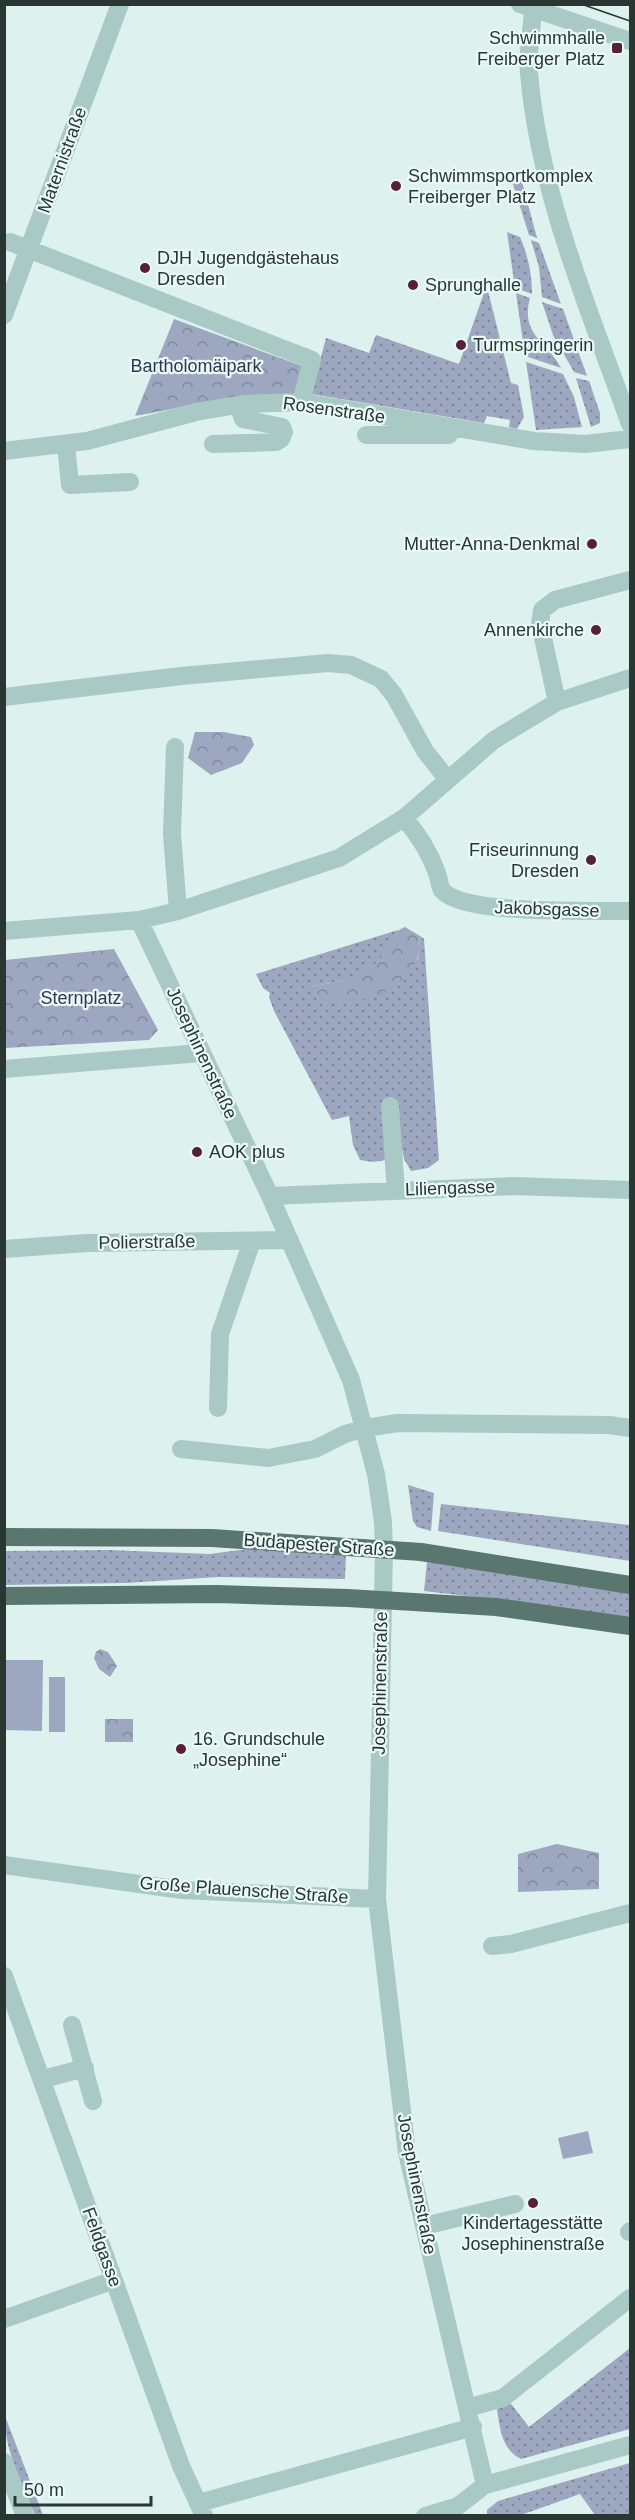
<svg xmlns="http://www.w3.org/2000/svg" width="635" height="2520" viewBox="0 0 635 2520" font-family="Arial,sans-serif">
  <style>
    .grass { fill: url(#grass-dots) }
    .forest { fill: url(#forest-crowns) }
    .garden { fill: #9da7bf }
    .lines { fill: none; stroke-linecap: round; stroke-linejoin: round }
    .minor { stroke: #a9c9c4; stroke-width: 18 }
    .major { stroke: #5a776f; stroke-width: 18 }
    .tram { stroke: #293632; stroke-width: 1.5 }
    .poi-dot { fill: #56203d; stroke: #e9f9f8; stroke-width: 2 }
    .labels { text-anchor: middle; stroke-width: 4.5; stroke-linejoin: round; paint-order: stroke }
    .poi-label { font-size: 18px; fill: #293632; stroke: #e9f9f8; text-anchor: start }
    .street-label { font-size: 18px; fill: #293632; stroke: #e9f9f8 }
    .park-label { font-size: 18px; fill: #2e3753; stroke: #e9f9f8 }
  </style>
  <defs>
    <pattern id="grass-dots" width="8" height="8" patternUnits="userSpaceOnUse" patternTransform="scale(1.5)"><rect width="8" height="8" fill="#9da7bf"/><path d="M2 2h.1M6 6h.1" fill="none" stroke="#80899c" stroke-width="1.8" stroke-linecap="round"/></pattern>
    <pattern id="forest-crowns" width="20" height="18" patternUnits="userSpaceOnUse" patternTransform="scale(1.5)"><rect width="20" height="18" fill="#9da7bf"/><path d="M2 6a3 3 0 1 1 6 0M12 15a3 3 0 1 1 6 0" fill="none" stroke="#80899c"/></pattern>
  </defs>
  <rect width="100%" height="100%" fill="#ddf1ef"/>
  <path class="grass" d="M 521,178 L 537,238 L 529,235 L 513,184 Z
    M 507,232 L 520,237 C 528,256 532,273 532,294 L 515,288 Z
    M 531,240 L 539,243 L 561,304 L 542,297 L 539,267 Z
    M 485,290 L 488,291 L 511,383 L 518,385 L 524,417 L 517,429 L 509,427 L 510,420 L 487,416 L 484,423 L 311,394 L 326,338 L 369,353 L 376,335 L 459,364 Z
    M 516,293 L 530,298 C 520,335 547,341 561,368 L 525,356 Z
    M 542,302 L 563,309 L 587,376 L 574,372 L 553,335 Z
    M 526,362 L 563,374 L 574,397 L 582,427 L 536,430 Z
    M 576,378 L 589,381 L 600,413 L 600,423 L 591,427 Z
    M 398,930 C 391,939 387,949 381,958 C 366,978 334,983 312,986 L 319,1003 L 418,959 L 420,936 L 424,939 L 439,1160 L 428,1168 L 411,1171 L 404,1159 L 400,1138 L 386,1160 L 373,1162 L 360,1160 L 353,1145 L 349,1116 L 332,1120 L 274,1011 L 269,997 L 270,993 L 263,988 L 256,974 Z
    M 408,1485 L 434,1493 L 431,1531 L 417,1527 L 413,1521 Z
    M 441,1504 L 630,1525 L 630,1561 L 438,1531 Z
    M 254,1548 L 346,1556 L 345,1579 L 218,1577 L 127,1583 L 5,1585 L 4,1551 L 109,1550 L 210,1554 Z
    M 427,1562 L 630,1592 L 630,1619 L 557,1607 L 424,1591 Z
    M 630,2348 L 630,2429 L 521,2459 C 500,2449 500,2425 496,2404 L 505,2400 L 512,2405 L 529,2427 Z
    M 5,2416 L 43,2515 L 35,2515 C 23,2484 4,2451 5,2416 Z
    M 630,2463 L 630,2515 L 595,2515 L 580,2494 L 521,2515 L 487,2515 L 487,2510 L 498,2501 Z"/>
  <path class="forest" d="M 174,319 L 302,366 L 297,396 C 241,389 189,407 135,416 Z
    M 195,732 L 223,732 L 251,737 L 254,745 L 242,763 L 211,775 L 188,758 Z
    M 405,927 L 420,936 C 419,943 420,953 417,959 C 400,999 356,1002 319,1003 L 311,986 C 335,983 363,978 380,959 C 389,948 389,933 405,927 Z
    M 114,949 L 158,1030 L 149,1040 L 5,1048 L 5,960 Z
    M 100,1649 L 108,1652 L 117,1666 L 110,1677 L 99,1669 L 94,1658 L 96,1652 Z
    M 105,1719 L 133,1719 L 133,1742 L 105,1742 Z
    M 557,1844 L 599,1853 L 599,1889 L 518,1892 L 518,1854 Z"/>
  <path class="garden" d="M 5,1660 L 43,1660 L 42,1731 L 5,1730 Z
    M 49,1677 L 65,1677 L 65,1732 L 49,1732 Z
    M 588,2131 L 593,2153 L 563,2159 L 558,2138 Z"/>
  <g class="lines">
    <path class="minor" d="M 520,4 L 630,41
      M 533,4 C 533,27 527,50 529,73 C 539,193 590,312 630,424
      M 10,242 L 312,360 L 301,402
      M 4,315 L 120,4
      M 366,435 L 449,435
      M 213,444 L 276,442 L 281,439 L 284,432 L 282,427 L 243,419 L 238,405
      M 66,445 L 70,485 L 130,482
      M 4,451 L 87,441 L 196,412 L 243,404 L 301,402 L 534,441 L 585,444 L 630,439
      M 4,697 L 181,676 L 328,663 L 351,665 L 381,679 L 394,695 L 425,751 L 448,780
      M 557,702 L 540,624 L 542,610 L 555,600 L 630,580
      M 175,747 L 172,834 L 178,911
      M 404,818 C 418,834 430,853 437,873 C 439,878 439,885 442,890 C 463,916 595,910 630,911
      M 139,920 L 270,1196 L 351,1380 L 376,1474 L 383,1522 L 384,1550 L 377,1899 L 407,2153 L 485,2485
      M 4,931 L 139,920 L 178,911 L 339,858 L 404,818 L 494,740 L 557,702 L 630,678
      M 4,1069 L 201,1053
      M 390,1106 L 396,1191
      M 270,1196 L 515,1186 L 630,1190
      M 4,1249 L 87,1243 L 290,1240
      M 218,1408 L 220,1334 L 252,1241
      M 181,1449 L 268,1458 L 315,1449 L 345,1434 L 365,1428 L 398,1423 L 609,1425 L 630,1428
      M 4,1865 L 182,1890 L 377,1899
      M 492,1946 L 511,1944 L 630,1913
      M 4,1976 L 181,2466 L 204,2516
      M 72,2025 L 93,2101
      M 43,2079 L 85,2068
      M 424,2226 L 515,2204
      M 629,2232 L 630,2231
      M 4,2319 L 114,2280
      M 467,2408 L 503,2398 L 630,2298
      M 4,2462 L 25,2516
      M 199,2503 L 473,2427
      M 425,2516 L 458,2506 L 485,2485 L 630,2445"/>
    <path class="major" d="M 4,1537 L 212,1538 L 421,1552 L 630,1585
      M 4,1596 L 217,1594 L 348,1598 L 496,1607 L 630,1626"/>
    <path class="tram" d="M 581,4 L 630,21"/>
  </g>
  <g class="poi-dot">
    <rect x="611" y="42" width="12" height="12" rx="3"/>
    <circle cx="396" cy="186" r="6"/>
    <circle cx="145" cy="268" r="6"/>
    <circle cx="413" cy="285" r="6"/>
    <circle cx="461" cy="345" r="6"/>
    <circle cx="592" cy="544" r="6"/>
    <circle cx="596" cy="630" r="6"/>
    <circle cx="591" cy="860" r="6"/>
    <circle cx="197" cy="1152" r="6"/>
    <circle cx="181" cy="1749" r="6"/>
    <circle cx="533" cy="2203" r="6"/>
  </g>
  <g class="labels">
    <g class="poi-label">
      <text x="605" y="44" text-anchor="end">Schwimmhalle<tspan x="605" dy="21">Freiberger Platz</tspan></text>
      <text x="408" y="182">Schwimmsportkomplex<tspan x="408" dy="21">Freiberger Platz</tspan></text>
      <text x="157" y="264">DJH Jugendgästehaus<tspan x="157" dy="21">Dresden</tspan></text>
      <text x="425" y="291">Sprunghalle</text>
      <text x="473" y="351">Turmspringerin</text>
      <text x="580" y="550" text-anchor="end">Mutter-Anna-Denkmal</text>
      <text x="584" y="636" text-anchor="end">Annenkirche</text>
      <text x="579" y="856" text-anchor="end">Friseurinnung<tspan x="579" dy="21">Dresden</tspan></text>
      <text x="209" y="1158">AOK plus</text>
      <text x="193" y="1745">16. Grundschule<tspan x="193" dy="21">„Josephine“</tspan></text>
      <text x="533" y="2229" text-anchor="middle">Kindertagesstätte<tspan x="533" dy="21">Josephinenstraße</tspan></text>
    </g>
    <g class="street-label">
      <text transform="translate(62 160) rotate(-70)" y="6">Maternistraße</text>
      <text transform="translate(334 410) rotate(8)" y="6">Rosenstraße</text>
      <text transform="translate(547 909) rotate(2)" y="6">Jakobsgasse</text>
      <text transform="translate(202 1053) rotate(65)" y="6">Josephinenstraße</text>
      <text transform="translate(450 1188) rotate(-2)" y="6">Liliengasse</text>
      <text transform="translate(147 1242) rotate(-1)" y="6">Polierstraße</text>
      <text transform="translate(319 1545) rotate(4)" y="6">Budapester Straße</text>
      <text transform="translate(380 1683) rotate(-89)" y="6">Josephinenstraße</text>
      <text transform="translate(244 1890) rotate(4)" y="6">Große Plauensche Straße</text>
      <text transform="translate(417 2184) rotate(79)" y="6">Josephinenstraße</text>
      <text transform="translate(102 2247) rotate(70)" y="6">Feldgasse</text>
    </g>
    <g class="park-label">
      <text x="196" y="372">Bartholomäipark</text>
      <text x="81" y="1004">Sternplatz</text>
    </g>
  </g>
  <rect width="635" height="2520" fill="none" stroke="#293632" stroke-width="12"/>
  <path d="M15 2496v9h136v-9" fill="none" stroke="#293632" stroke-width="3"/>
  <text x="24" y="2496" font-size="18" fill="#293632" stroke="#e9f9f8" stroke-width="4.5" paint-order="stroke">50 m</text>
</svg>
